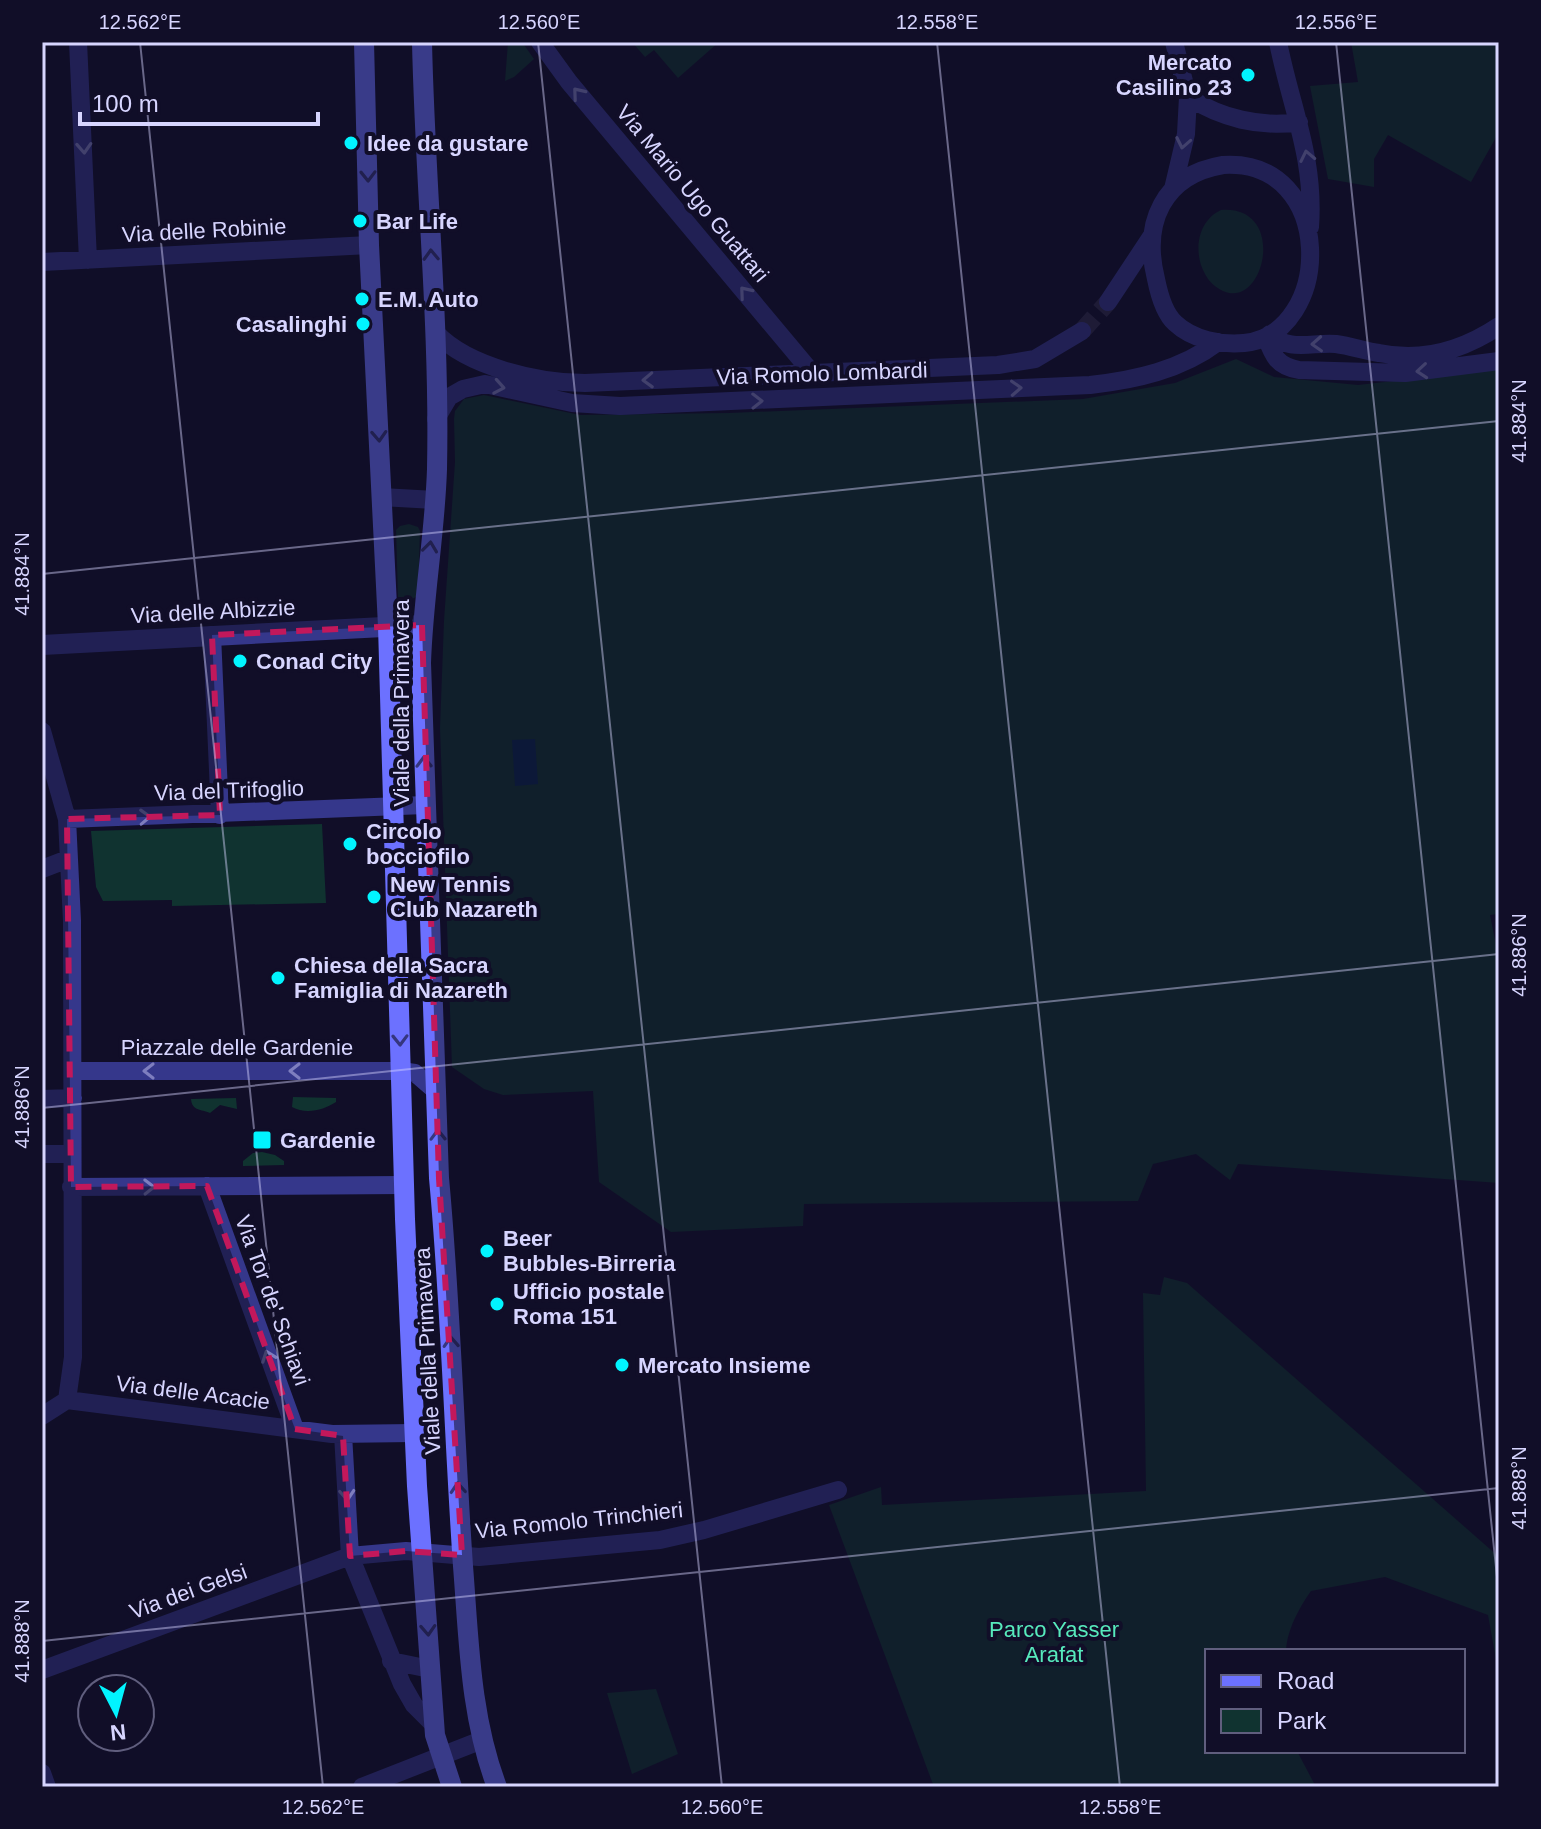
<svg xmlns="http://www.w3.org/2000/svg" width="1541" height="1829" viewBox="0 0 1541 1829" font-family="Arial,sans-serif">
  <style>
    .green { fill: #103330 }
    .water { fill: #08254d }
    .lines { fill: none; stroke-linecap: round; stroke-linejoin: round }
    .minor-tunnel { stroke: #2f2c48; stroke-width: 18; stroke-dasharray: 18 9; stroke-linecap: butt }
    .minor { stroke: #35378b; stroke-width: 18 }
    .tertiary { stroke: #35378b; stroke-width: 20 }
    .secondary { stroke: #6c71ff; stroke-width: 20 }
    .oneway { stroke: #7e7ebf }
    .oneway2 { stroke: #35367e }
    .marked { fill: none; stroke: #c2185b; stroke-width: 6; stroke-dasharray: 16 10; stroke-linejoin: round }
    .ticks { fill: none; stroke: #d7d5ff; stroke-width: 2; stroke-opacity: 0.45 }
    .poi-dot { fill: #01f4ff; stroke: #110e28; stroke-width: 3 }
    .labels { text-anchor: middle; stroke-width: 8; stroke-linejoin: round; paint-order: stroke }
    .poi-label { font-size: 22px; font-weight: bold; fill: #d7d5ff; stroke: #110e28; text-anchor: start }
    .street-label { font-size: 22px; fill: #d7d5ff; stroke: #110e28 }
    .park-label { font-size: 22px; fill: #57e9bc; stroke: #110e28 }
    .neatline { fill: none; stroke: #d7d5ff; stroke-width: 3 }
    .ticks-label { font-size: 20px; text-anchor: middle; fill: #d7d5ff }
  </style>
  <rect width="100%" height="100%" fill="#110e28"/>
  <path class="green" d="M 508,42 L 522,42 L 534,59 L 514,77 L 505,81 Z
    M 632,42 L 719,42 L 678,78 L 654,50 L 645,57 Z
    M 1351,42 L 1499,42 L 1499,132 L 1471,182 L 1388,135 L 1374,159 L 1374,187 L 1328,179 L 1310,86 L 1358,82 Z
    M 1221,210 C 1288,205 1265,310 1223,291 C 1215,287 1209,282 1205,274 C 1193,253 1197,221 1221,210 Z
    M 1236,359 L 1274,377 L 1358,385 L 1499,369 L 1499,914 L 1490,915 L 1499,960 L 1499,1183 L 1238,1164 L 1230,1180 L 1196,1154 L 1153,1164 L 1138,1201 L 804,1204 L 803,1226 L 671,1232 L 599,1182 L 593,1091 L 503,1095 L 484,1089 L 452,1067 L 440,728 L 444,621 L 455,462 L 454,419 L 455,411 L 464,399 L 484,395 L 580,415 L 729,413 L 1083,399 L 1175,383 Z
    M 409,524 L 418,527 L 420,531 L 418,596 L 408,601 L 398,597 L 396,530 L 400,526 Z
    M 322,824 L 326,903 L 172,906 L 172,900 L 103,901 L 96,887 L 91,831 Z
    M 293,1097 L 336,1098 L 336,1102 C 324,1110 306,1115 292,1107 Z
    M 236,1098 L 237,1109 L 220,1105 L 210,1113 C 201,1109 192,1111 191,1099 Z
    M 262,1152 L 275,1155 L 284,1161 L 284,1165 L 243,1166 L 243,1161 L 253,1153 Z
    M 1164,1277 L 1187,1283 L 1499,1557 L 1499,1676 L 1488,1615 L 1385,1577 L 1311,1591 C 1299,1608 1287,1630 1286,1651 L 1207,1651 L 1207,1751 L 1297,1751 L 1316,1787 L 934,1787 L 829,1505 L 881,1487 L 882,1505 L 1146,1491 L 1143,1293 L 1160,1295 Z
    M 656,1689 L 678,1754 L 632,1774 L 607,1693 Z"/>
  <path class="water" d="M 535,739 L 538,784 L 515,786 L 512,740 Z"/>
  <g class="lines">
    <path class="minor-tunnel" d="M 1082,331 L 1108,302"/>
    <path class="minor" d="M 78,42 L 88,260
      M 540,42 L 569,82 L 813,374
      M 1278,42 C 1291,108 1315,157 1310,227
      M 1188,97 C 1221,118 1260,128 1299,122
      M 1223,165 C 1337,158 1334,334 1244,343 C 1221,345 1193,340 1175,323 C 1164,313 1159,294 1156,279 C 1142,223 1163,175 1223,165 Z
      M 1173,189 L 1186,134 L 1188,97 L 1174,42
      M 42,262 L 369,245
      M 1108,302 L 1151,237
      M 436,333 C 468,367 539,383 585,383 L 998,365 L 1035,359 L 1082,331
      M 1270,334 C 1289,352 1312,342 1336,344 C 1351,346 1365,351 1379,353 C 1422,362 1463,350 1499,326
      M 1266,337 C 1273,356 1277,366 1299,370 L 1405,373 L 1499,361
      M 436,419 L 449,397 L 463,389 L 485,384 L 572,403 L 620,406 L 1090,385 C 1135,380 1181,370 1218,342
      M 381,497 L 435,500
      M 212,635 L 220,815
      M 42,731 L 67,819 L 72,921 L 73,1357 L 67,1400
      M 67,819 L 425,805
      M 42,869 L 68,859
      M 73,1071 L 401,1071 L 415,1073 L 437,1092
      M 42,1099 L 73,1098
      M 42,1154 L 71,1154
      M 207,1186 L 295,1429
      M 71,1187 L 404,1185
      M 42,1416 L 67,1400 L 332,1434 L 414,1433
      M 343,1434 L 350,1556 L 402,1684 L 414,1705 L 434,1725
      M 391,1661 L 430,1669
      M 42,1670 L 350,1556 L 406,1551 L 479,1557 L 660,1540 L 704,1530 L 838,1490
      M 42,1773 L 47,1787
      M 362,1787 L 482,1740"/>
    <path class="tertiary" d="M 42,645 L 422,625"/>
    <path class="secondary" d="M 364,42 L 369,245 L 388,626 L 405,1219 L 417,1486 L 435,1735 L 452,1787
      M 422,42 C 425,184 440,326 437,469 C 435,534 423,598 421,663 L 439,1178 C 451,1307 454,1436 463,1566 C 469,1641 470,1716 497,1787"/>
  </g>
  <defs><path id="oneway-chevron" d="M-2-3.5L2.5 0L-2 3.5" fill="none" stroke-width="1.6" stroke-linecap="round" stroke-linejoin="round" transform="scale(2)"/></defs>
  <g class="oneway">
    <use href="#oneway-chevron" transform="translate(578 93) rotate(-130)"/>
    <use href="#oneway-chevron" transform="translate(1183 143) rotate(101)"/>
    <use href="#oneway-chevron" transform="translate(84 148) rotate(87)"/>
    <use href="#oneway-chevron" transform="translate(1307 156) rotate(-102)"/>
    <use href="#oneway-chevron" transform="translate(745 292) rotate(-130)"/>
    <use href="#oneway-chevron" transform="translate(1317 344) rotate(177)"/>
    <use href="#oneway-chevron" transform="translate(1422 371) rotate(175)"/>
    <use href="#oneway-chevron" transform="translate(648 380) rotate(178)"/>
    <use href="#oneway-chevron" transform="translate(499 387) rotate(10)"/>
    <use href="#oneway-chevron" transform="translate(1016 388) rotate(-3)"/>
    <use href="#oneway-chevron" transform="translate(757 401) rotate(-1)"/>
    <use href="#oneway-chevron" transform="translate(145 817) rotate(-2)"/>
    <use href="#oneway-chevron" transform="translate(149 1071) rotate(-180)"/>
    <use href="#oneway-chevron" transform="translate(295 1071) rotate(-180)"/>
    <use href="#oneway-chevron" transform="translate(149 1187) rotate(-1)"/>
    <use href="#oneway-chevron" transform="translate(268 1356) rotate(-110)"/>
    <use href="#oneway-chevron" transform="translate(347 1495) rotate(86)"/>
  </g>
  <g class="oneway2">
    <use href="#oneway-chevron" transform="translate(368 176) rotate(89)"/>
    <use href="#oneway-chevron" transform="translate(431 255) rotate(-92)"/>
    <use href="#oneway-chevron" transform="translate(379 436) rotate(87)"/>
    <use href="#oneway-chevron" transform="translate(430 547) rotate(-83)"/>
    <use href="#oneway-chevron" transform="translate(424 762) rotate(-91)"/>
    <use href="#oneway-chevron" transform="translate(400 1040) rotate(89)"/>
    <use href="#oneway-chevron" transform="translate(438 1135) rotate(-91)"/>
    <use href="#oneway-chevron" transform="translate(451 1342) rotate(-93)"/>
    <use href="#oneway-chevron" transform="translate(458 1488) rotate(-94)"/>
    <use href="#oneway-chevron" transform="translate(428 1630) rotate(87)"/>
  </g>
  <path d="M0 0H1541V1829H0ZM 422,625 L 439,1178 L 462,1555 L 406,1551 L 350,1556 L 343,1436 L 295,1429 L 207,1186 L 71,1187 L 67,819 L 220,815 L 212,635 Z" fill="#110e28" fill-opacity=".55" fill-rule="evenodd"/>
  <path class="marked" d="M 422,625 L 439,1178 L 462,1555 L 406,1551 L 350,1556 L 343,1436 L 295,1429 L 207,1186 L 71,1187 L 67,819 L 220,815 L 212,635 Z"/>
  <path class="ticks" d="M 140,42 L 323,1787M 538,42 L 722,1787M 937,42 L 1120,1787M 1336,42 L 1499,1596M 42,574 L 1499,421M 42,1108 L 1499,954M 42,1641 L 1499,1488"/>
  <g class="poi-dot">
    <circle cx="1248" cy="75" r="8"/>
    <circle cx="351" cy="143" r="8"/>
    <circle cx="360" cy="221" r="8"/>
    <circle cx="362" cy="299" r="8"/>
    <circle cx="363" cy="324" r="8"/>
    <circle cx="240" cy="661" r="8"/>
    <circle cx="350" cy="844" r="8"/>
    <circle cx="374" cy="897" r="8"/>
    <circle cx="278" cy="978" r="8"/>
    <rect x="252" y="1130" width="20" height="20" rx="4"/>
    <circle cx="487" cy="1251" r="8"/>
    <circle cx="497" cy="1304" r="8"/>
    <circle cx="622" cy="1365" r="8"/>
  </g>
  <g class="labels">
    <g class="poi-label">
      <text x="1232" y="70" text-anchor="end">Mercato<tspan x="1232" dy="25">Casilino 23</tspan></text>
      <text x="367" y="151">Idee da gustare</text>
      <text x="376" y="229">Bar Life</text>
      <text x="378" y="307">E.M. Auto</text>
      <text x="347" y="332" text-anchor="end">Casalinghi</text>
      <text x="256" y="669">Conad City</text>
      <text x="366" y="839">Circolo<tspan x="366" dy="25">bocciofilo</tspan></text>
      <text x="390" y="892">New Tennis<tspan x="390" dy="25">Club Nazareth</tspan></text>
      <text x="294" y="973">Chiesa della Sacra<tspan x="294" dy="25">Famiglia di Nazareth</tspan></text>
      <text x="280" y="1148">Gardenie</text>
      <text x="503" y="1246">Beer<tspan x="503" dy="25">Bubbles-Birreria</tspan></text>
      <text x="513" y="1299">Ufficio postale<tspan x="513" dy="25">Roma 151</tspan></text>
      <text x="638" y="1373">Mercato Insieme</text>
    </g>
    <g class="street-label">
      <text transform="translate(693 193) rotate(50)" y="8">Via Mario Ugo Guattari</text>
      <text transform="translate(204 230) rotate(-3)" y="8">Via delle Robinie</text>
      <text transform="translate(822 373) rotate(-2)" y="8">Via Romolo Lombardi</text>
      <text transform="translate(213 611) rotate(-3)" y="8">Via delle Albizzie</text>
      <text transform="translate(401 703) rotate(-90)" y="8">Viale della Primavera</text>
      <text transform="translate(229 790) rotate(-2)" y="8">Via del Trifoglio</text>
      <text x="237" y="1055">Piazzale delle Gardenie</text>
      <text transform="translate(273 1300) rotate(70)" y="8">Via Tor de' Schiavi</text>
      <text transform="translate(427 1351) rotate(-93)" y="8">Viale della Primavera</text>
      <text transform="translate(193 1392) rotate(7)" y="8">Via delle Acacie</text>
      <text transform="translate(579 1520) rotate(-6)" y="8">Via Romolo Trinchieri</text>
      <text transform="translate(188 1591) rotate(-20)" y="8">Via dei Gelsi</text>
    </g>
    <g class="park-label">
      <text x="1054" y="1637">Parco Yasser<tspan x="1054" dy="25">Arafat</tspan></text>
    </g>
  </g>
  <rect width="1541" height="1829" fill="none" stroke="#110e28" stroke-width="88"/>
  <rect x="1205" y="1649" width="260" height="104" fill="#110e28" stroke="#605e7e" stroke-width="2"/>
  <rect x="1221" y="1675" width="40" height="12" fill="#6c71ff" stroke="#605e7e" stroke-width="2"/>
  <text x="1277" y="1689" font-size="24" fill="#d7d5ff">Road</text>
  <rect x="1221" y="1709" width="40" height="24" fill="#103330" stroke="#605e7e" stroke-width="2"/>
  <text x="1277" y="1729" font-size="24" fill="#d7d5ff">Park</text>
  <g transform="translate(116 1713) rotate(174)"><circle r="38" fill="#110e28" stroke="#605e7e" stroke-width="2"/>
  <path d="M0-6L14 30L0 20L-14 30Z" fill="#01f4ff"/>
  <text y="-12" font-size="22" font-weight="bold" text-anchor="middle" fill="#d7d5ff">N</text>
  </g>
  <path d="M80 112v12h238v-12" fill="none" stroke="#d7d5ff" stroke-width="4"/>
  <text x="92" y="112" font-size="24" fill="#d7d5ff" stroke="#110e28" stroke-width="6" paint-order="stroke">100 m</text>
  <rect x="44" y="44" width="1453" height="1741" class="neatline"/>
  <g class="ticks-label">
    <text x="140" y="29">12.562°E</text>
    <text x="539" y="29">12.560°E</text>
    <text x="937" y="29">12.558°E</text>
    <text x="1336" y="29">12.556°E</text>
    <text transform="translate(1519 421) rotate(-90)" y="7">41.884°N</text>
    <text transform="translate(22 574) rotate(-90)" y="7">41.884°N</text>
    <text transform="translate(1519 955) rotate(-90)" y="7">41.886°N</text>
    <text transform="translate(22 1107) rotate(-90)" y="7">41.886°N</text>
    <text transform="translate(1519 1488) rotate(-90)" y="7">41.888°N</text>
    <text transform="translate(22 1641) rotate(-90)" y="7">41.888°N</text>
    <text x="323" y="1814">12.562°E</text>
    <text x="722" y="1814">12.560°E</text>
    <text x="1120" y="1814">12.558°E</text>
  </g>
</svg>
